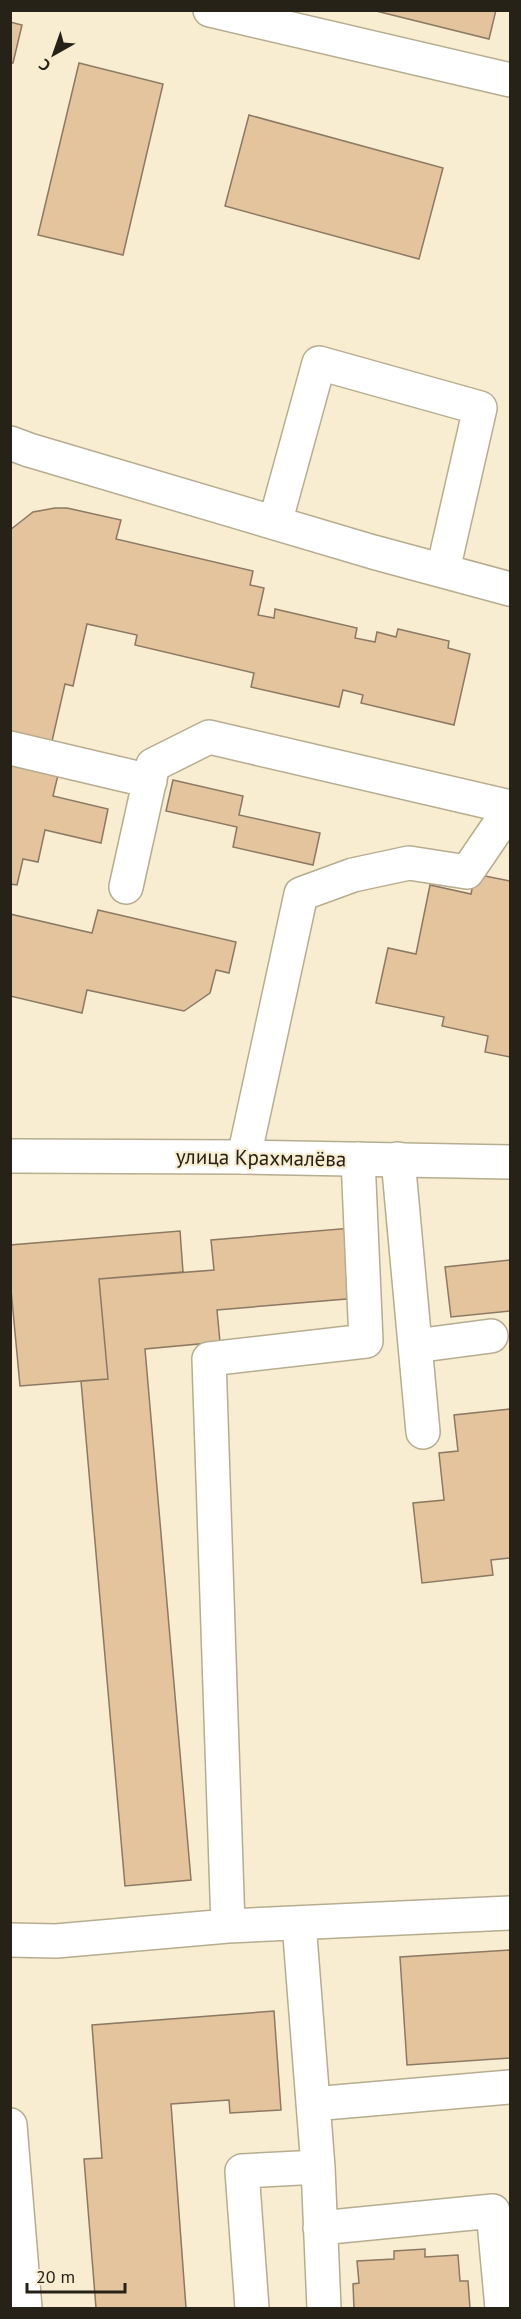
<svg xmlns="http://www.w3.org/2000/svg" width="521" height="2319" viewBox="0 0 521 2319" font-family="'PT Sans',sans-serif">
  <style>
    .building { fill: #e3c49d; stroke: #8c7963; stroke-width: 1.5 }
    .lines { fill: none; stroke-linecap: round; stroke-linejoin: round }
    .minor-casing { stroke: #b6ac90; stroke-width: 36 }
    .major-casing { stroke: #b6ac90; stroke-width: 36 }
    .minor { stroke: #fff; stroke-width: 33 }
    .major { stroke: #fff; stroke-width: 33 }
    .labels { text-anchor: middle; stroke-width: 4.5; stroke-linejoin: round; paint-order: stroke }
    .street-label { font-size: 21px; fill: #262217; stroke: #f8edd0 }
  </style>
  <rect width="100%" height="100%" fill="#f8edd0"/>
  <path class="building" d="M 372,10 L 496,10 L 489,39 Z
    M 10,22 L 22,25 L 13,63 L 10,63 Z
    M 79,63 L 163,84 L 123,255 L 38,235 Z
    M 249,115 L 443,168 L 419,259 L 225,206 Z
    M 55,508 L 67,508 L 121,520 L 116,539 L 253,571 L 250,585 L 264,588 L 258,615 L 274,618 L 275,609 L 357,628 L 355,638 L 375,642 L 377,632 L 396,637 L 398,629 L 449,641 L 448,648 L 470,654 L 454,725 L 361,703 L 363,695 L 343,690 L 339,707 L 251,687 L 254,673 L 135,645 L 137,635 L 87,624 L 73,686 L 65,684 L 45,772 L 58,775 L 53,796 L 108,809 L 101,843 L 45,830 L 38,862 L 23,859 L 17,885 L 10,884 L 10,530 L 33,512 Z
    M 173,780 L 243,796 L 239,815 L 320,833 L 313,865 L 233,847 L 237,827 L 166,811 Z
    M 475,874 L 510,881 L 510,1057 L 485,1052 L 488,1036 L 442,1026 L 444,1017 L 376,1003 L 388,948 L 416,954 L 430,885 L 471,894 Z
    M 98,910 L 236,942 L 229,973 L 216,970 L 210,993 L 184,1011 L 87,990 L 82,1013 L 10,996 L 10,914 L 92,933 Z
    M 352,1228 L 358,1298 L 217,1310 L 220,1342 L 145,1349 L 191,1880 L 125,1886 L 81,1381 L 108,1379 L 99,1279 L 214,1270 L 211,1240 Z
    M 180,1231 L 183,1272 L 99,1279 L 108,1379 L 20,1386 L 10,1279 L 10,1245 Z
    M 510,1260 L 510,1311 L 451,1317 L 445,1267 Z
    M 510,1409 L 510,1558 L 491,1560 L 493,1575 L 422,1583 L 413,1503 L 444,1500 L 439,1453 L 458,1451 L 454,1415 Z
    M 510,1950 L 510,2058 L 407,2065 L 400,1957 Z
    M 274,2011 L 281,2110 L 230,2113 L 229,2100 L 171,2104 L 186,2308 L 96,2308 L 84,2159 L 102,2158 L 92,2025 Z
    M 425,2249 L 425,2257 L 458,2255 L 460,2281 L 468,2281 L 470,2308 L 354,2308 L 353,2284 L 359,2283 L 357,2261 L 394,2259 L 394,2251 Z"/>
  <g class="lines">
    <defs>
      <path id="minor" d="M 210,10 L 510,80
        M 10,443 L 29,450 L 373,552 L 510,589
        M 275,523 L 319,363 L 480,408 L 443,570
        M 10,748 L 150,781
        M 126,887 L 153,765 L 209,737 L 510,807
        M 244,1157 L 301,894 L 353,875 L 409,863 L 467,872 L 510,809
        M 398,1159 L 423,1432
        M 415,1346 L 491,1336
        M 228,1926 L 209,1359 L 366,1341 L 358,1159
        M 10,1940 L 56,1941 L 228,1926 L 510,1913
        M 313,2104 L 510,2087
        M 10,2125 L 25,2308
        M 318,2167 L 324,2308
        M 320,2228 L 493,2211 L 502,2308
        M 252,2308 L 242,2171 L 318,2167 L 299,1923"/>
      <path id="major" d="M 10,1156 L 244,1157 L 510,1162"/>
    </defs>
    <use href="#minor" class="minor-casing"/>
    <use href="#major" class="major-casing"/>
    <use href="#minor" class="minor"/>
    <use href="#major" class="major"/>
  </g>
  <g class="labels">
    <g class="street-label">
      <text transform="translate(261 1158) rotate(1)" y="7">улица Крахмалёва</text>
    </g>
  </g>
  <rect width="521" height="2319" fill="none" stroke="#262217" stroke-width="24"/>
  <g transform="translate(54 54) rotate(220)" stroke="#f8edd0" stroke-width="4.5" paint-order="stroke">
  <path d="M0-4.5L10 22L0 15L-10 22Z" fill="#262217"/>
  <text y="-9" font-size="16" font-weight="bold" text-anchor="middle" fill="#262217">С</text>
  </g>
  <path d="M27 2283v9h98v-9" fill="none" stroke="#262217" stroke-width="3"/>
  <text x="36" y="2283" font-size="18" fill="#262217" stroke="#f8edd0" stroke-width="4.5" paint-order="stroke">20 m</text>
</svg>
